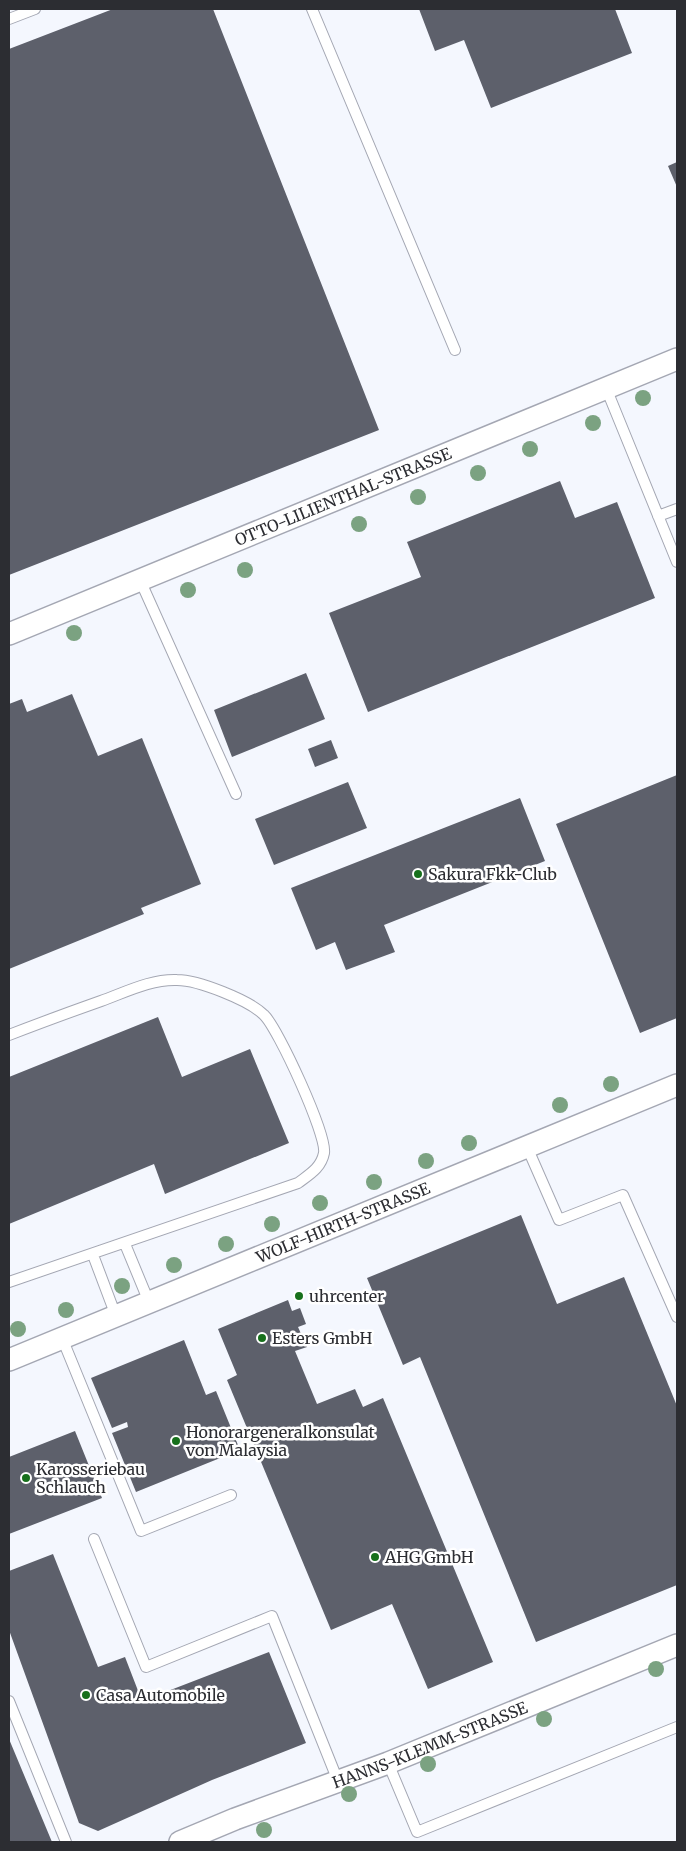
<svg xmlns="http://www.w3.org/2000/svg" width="686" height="1851" viewBox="0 0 686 1851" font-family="Merriweather,serif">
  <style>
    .building { fill: #5d606b }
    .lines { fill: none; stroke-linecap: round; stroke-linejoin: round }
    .lane-casing { stroke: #a4a7b3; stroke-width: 12 }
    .street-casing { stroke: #a4a7b3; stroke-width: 24 }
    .lane { stroke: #fff; stroke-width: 10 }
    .street { stroke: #fff; stroke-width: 21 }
    .tree { fill: #7ba281 }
    .poi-dot { fill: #17701c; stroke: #fff; stroke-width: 2 }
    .labels { text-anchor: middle; stroke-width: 5; stroke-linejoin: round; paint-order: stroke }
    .street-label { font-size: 16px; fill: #2c2d32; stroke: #fff }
    .poi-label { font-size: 16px; fill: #2c2d32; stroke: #fff; text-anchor: start }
  </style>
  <rect width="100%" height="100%" fill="#f4f7fe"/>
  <path class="building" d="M 113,9 L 213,9 L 379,430 L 9,575 L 9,49 Z
    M 419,9 L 615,9 L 632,53 L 491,108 L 464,40 L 435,51 Z
    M 677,162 L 677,187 L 668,166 Z
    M 560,481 L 575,518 L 617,502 L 655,598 L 368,712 L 329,613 L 421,577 L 407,542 Z
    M 306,673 L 325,719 L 232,757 L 214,710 Z
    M 72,694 L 98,756 L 142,738 L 201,884 L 141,908 L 144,914 L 9,969 L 9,704 L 22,699 L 27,712 Z
    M 331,740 L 338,758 L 315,767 L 308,749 Z
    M 677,775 L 677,1018 L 640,1033 L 556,824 Z
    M 348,782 L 367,828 L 274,865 L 255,819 Z
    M 520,798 L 545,861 L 384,925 L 395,952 L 346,970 L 335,942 L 316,950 L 291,888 Z
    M 158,1017 L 182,1077 L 250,1049 L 289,1143 L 165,1194 L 154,1164 L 9,1224 L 9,1077 Z
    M 521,1215 L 557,1304 L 624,1277 L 677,1406 L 677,1585 L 536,1642 L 420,1357 L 403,1365 L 367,1278 Z
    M 288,1300 L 292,1311 L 300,1308 L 306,1324 L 298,1327 L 307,1347 L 295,1351 L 317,1404 L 355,1389 L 363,1407 L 383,1398 L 493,1662 L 428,1689 L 392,1604 L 331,1630 L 227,1380 L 237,1375 L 218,1329 Z
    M 184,1340 L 206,1395 L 216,1391 L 240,1450 L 136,1492 L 112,1433 L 128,1427 L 127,1422 L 112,1428 L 91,1378 Z
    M 75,1431 L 102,1498 L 9,1534 L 9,1457 Z
    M 53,1554 L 98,1667 L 125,1657 L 142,1701 L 269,1652 L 306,1743 L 212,1780 L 98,1831 L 79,1823 L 9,1630 L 9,1571 Z
    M 9,1739 L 52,1842 L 9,1842 Z"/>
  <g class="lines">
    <defs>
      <path id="lane" d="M 312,9 L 455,350
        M 9,19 L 35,9
        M 606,388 L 677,562
        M 658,516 L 677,509
        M 140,580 L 236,794
        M 9,1035 C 40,1023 70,1012 101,1001 C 126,992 151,979 177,980 C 198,980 249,1000 264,1015 C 278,1028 327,1135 324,1153 C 321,1168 310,1174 298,1183 L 9,1282
        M 527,1147 L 559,1220 L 623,1195 L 677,1317
        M 125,1244 L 149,1302
        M 93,1255 L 116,1316
        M 62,1338 L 141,1531 L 231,1495
        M 94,1539 L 146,1667 L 272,1616 L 338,1781
        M 9,1701 L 66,1842
        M 388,1763 L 417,1832 L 677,1727"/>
      <g id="street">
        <path id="s1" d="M 9,634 L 677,359"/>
        <path id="s2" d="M 9,1360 L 677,1085"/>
        <path id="s3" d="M 180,1842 L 235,1819 L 388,1763 L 677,1645"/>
      </g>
    </defs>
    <use href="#lane" class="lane-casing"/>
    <use href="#street" class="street-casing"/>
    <use href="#lane" class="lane"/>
    <use href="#street" class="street"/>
  </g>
  <g class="tree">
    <circle cx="643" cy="398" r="8"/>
    <circle cx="593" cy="423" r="8"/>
    <circle cx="530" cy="449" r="8"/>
    <circle cx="478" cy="473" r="8"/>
    <circle cx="418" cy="497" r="8"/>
    <circle cx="359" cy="524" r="8"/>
    <circle cx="245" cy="570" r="8"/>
    <circle cx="188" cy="590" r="8"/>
    <circle cx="74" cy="633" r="8"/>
    <circle cx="611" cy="1084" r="8"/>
    <circle cx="560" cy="1105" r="8"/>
    <circle cx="469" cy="1143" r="8"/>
    <circle cx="426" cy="1161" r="8"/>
    <circle cx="374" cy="1182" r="8"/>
    <circle cx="320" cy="1203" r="8"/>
    <circle cx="272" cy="1224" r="8"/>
    <circle cx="226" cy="1244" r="8"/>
    <circle cx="174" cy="1265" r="8"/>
    <circle cx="122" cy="1286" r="8"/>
    <circle cx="66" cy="1310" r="8"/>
    <circle cx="18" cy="1329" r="8"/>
    <circle cx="656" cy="1669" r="8"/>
    <circle cx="544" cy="1719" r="8"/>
    <circle cx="428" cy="1764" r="8"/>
    <circle cx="349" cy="1794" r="8"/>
    <circle cx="264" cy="1830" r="8"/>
  </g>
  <g class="poi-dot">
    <circle cx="418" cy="874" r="5"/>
    <circle cx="299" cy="1296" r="5"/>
    <circle cx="262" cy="1338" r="5"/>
    <circle cx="176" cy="1441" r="5"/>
    <circle cx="26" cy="1478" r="5"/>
    <circle cx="375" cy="1557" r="5"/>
    <circle cx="86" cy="1695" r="5"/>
  </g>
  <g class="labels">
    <g class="street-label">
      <text dy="6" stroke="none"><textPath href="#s1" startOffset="361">OTTO-LILIENTHAL-STRASSE</textPath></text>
      <text dy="6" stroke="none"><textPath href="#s2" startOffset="361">WOLF-HIRTH-STRASSE</textPath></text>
      <text dy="6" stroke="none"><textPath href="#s3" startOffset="268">HANNS-KLEMM-STRASSE</textPath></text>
    </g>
    <g class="poi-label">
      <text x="428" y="880">Sakura Fkk-Club</text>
      <text x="309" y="1302">uhrcenter</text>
      <text x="272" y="1344">Esters GmbH</text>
      <text x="186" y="1438">Honorargeneralkonsulat<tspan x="186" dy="18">von Malaysia</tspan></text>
      <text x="36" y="1475">Karosseriebau<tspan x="36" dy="18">Schlauch</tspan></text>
      <text x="385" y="1563">AHG GmbH</text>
      <text x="96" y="1701">Casa Automobile</text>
    </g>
  </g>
  <rect width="686" height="1851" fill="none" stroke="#2c2d32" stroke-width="20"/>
</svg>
